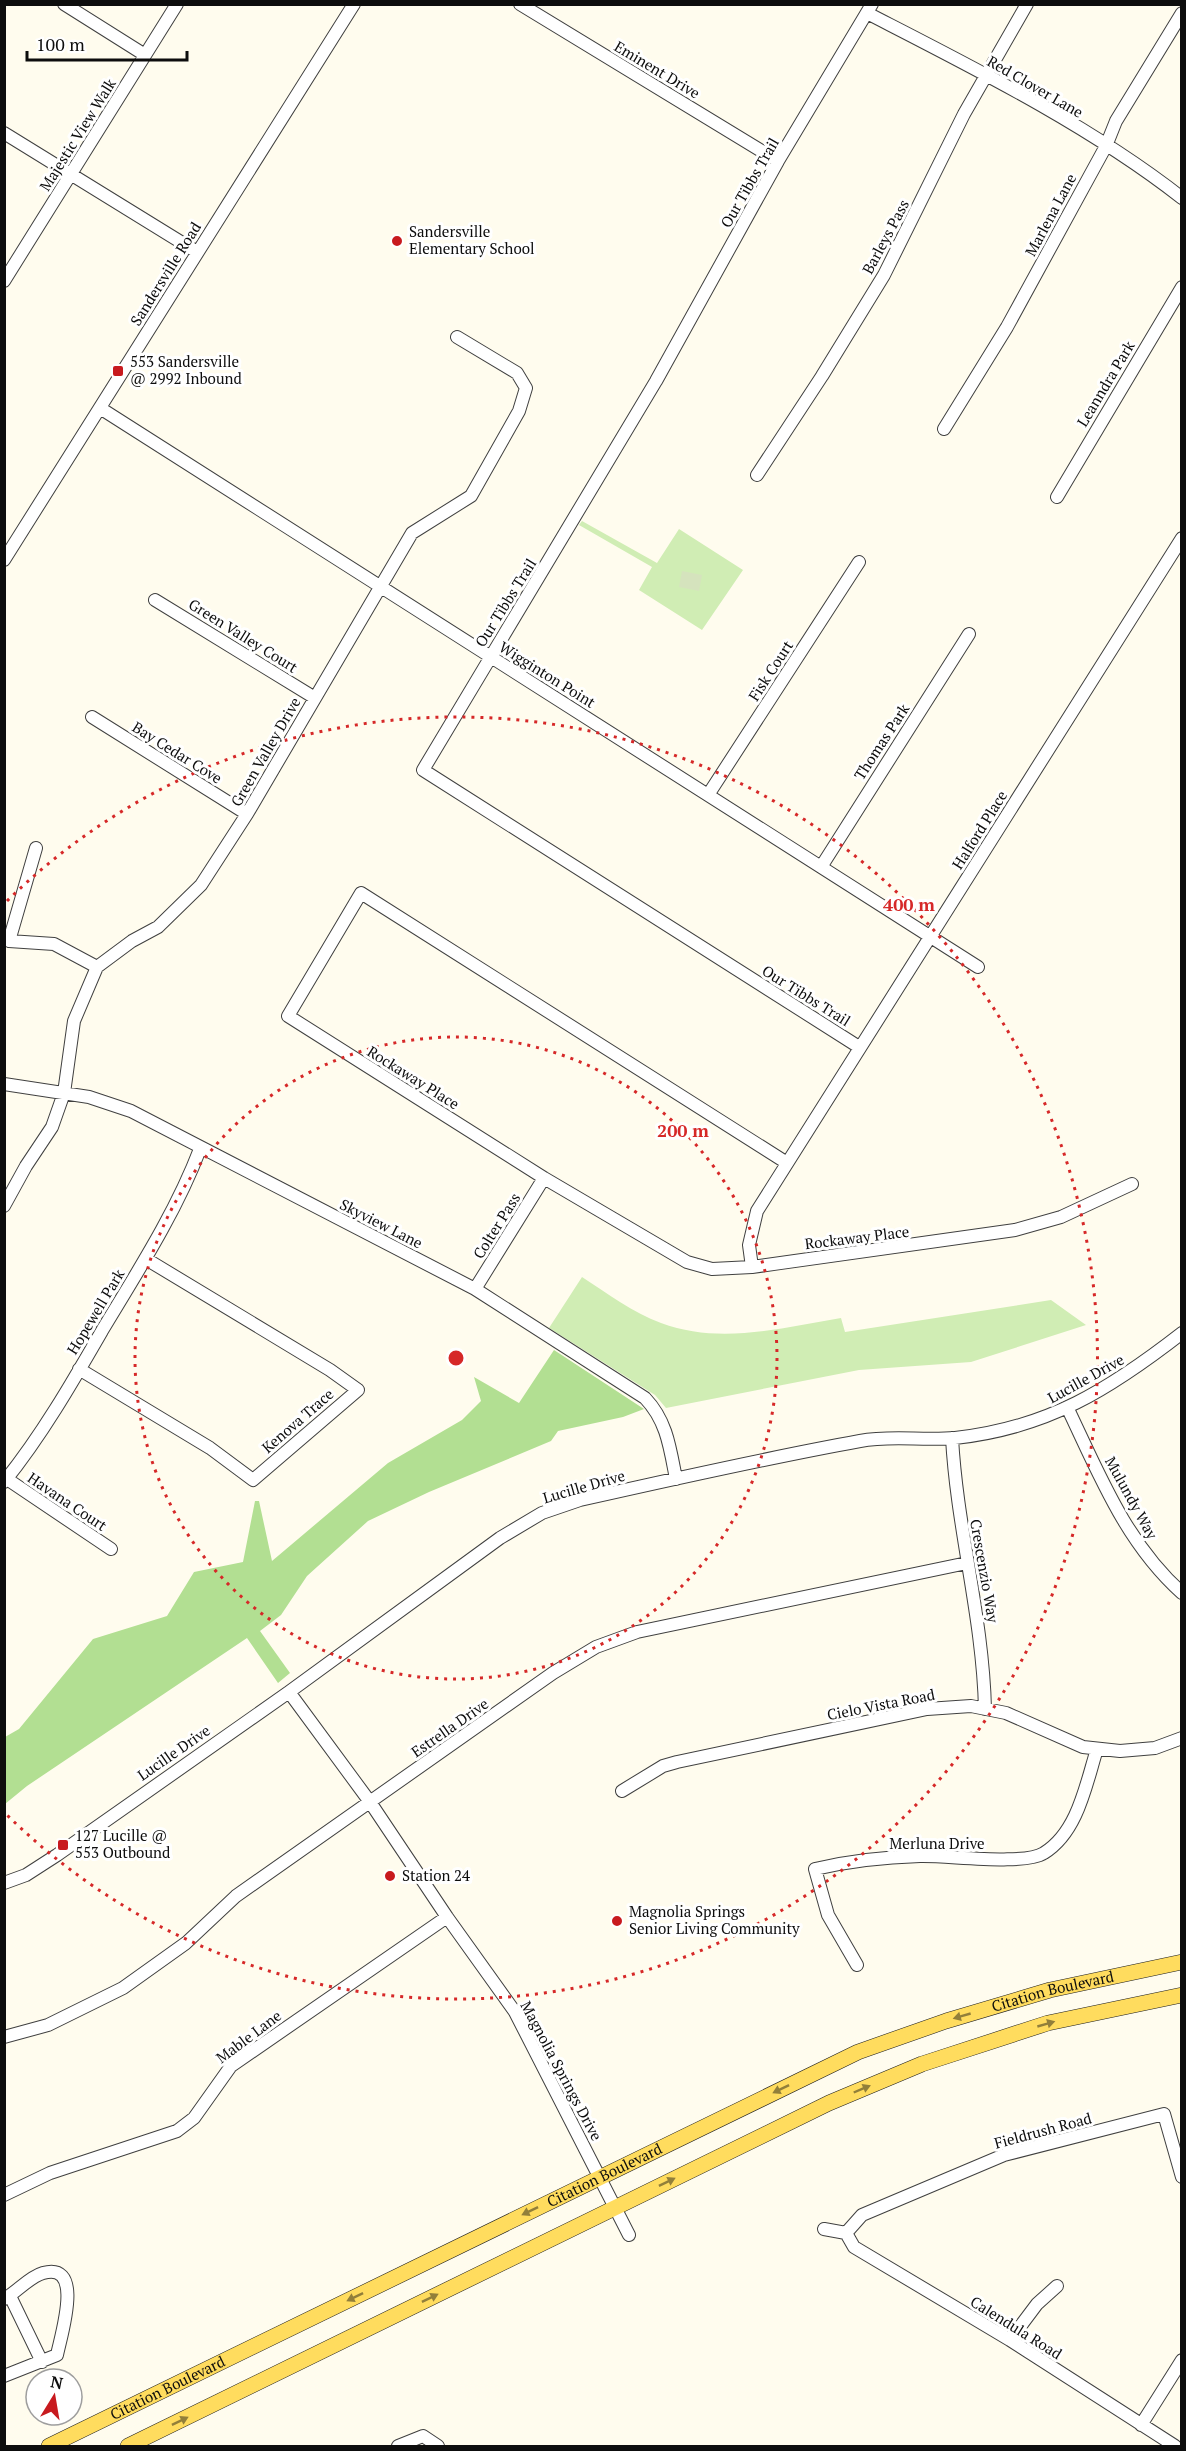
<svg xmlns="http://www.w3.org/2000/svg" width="1186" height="2451" viewBox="0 0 1186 2451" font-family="'PT Serif',serif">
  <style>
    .green { fill: #d0edb4 }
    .forest { fill: #b2df92 }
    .cemetery { fill: #d5e3bd }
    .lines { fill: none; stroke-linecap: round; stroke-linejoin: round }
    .minor-casing { stroke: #404040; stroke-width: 14 }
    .major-casing { stroke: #1e1e1e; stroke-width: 16 }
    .minor { stroke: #fff; stroke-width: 12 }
    .major { stroke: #ffdc5e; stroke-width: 15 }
    .oneway { fill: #927f3a }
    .ring { fill: none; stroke: #d62828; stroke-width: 3; stroke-dasharray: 3 6 }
    .poi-dot { fill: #c81a1e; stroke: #fff; stroke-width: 2 }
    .labels { text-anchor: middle; stroke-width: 6; stroke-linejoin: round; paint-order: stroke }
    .street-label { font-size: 15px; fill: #0d0d0d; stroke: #fff }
    .poi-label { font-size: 15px; fill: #0d0d0d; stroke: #fff; text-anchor: start }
    .centre { fill: #d62828; stroke: #fff; stroke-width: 3 }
    .ring-label { font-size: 18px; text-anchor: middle; font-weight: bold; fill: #d62828; stroke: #fff; stroke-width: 6; stroke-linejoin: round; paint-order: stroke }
  </style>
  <rect width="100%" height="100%" fill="#fffcee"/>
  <path class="green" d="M 582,521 L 657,563 L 679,529 L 743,570 L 702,630 L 639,590 L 652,567 L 579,525 Z
    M 582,1277 C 607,1293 633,1313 661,1323 C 720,1345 781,1328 841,1318 L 845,1332 L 1051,1300 L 1086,1325 L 971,1362 L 859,1370 L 666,1408 L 655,1395 L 549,1328 Z"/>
  <path class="forest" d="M 554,1350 L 644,1409 L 623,1417 L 558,1431 L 551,1441 L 429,1492 L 368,1521 L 307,1576 L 281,1615 L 260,1631 L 290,1673 L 278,1683 L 247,1638 L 27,1786 L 5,1804 L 5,1737 L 19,1729 L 93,1639 L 167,1616 L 194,1572 L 243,1562 L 255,1501 L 259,1501 L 272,1561 L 388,1463 L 462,1420 L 481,1401 L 474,1377 L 519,1403 Z"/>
  <path class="cemetery" d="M 682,571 L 702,575 L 699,591 L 679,587 Z"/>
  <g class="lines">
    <defs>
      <path id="minor" d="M 64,4 L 145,55
        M 520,4 L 778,161
        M 867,13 C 972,67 1089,125 1182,198
        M 4,133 L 197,252
        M 4,281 L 177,4
        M 100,408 L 978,967
        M 944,429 L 1007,327 L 1106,146 L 1116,121 L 1182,13
        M 757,475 L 822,376 L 884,275 L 964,114 L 1027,4
        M 1057,497 L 1182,287
        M 4,560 L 354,4
        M 155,600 L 315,698
        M 92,717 L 247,814
        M 708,795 L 859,562
        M 36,848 L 9,941 L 54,944 L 97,967
        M 821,867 L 969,634
        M 859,1047 L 423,770 L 656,381 L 778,161 L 872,4
        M 4,1084 L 89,1097 L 131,1111 L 475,1289 L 645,1398 C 667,1421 670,1448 676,1479
        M 787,1163 L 361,893 L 288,1016 L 544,1178 L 687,1262 L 712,1269 L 752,1267 L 1015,1230 L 1061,1217 L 1132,1184
        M 4,1206 L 26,1166 L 52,1127 L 64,1093 L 74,1021 L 97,967 L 132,941 L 158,927 L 201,885 L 247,814 L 412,533 L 471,496 L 519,411 L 526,388 L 517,373 L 457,337
        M 752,1267 L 749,1245 L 757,1211 L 1182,538
        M 475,1289 L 544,1178
        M 79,1369 L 210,1448 L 253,1480 L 358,1390 L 330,1370 L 146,1259
        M 1068,1409 C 1099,1474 1126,1543 1182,1593
        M 952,1438 C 957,1529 983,1618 985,1709
        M 7,1479 L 111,1549
        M 4,1482 C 42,1435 73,1381 103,1329 C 138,1271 176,1212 200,1149
        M 289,1692 L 370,1802 L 447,1917 L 515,2012 L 629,2235
        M 622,1791 L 663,1766 L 677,1762 L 927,1709 L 971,1706 L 1006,1713 L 1083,1747 L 1120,1751 L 1155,1748 L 1182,1738
        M 4,1883 L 26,1875 L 57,1855 L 289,1692 L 500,1538 L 542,1513 L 580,1500 C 673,1479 766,1458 860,1441 C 891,1435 923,1441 955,1438 C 1048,1428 1110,1389 1182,1333
        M 857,1965 L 828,1915 L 815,1869 C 849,1861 885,1857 920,1856 C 948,1855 1024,1866 1044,1853 C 1078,1832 1086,1784 1097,1749
        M 4,2037 L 48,2025 L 123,1988 L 186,1943 L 236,1896 L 553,1673 L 596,1647 L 637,1632 L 967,1563
        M 4,2195 L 50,2173 L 177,2131 L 194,2118 L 231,2066 L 447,1917
        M 824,2229 L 846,2233
        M 846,2233 L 862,2215 L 1004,2155 L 1164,2114 L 1182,2177
        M 846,2233 L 854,2247 L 1010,2340 L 1175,2446
        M 10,2296 L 42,2362
        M 4,2299 C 17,2292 29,2277 43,2273 C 85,2261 61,2335 57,2355 L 4,2376
        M 1010,2340 L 1037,2304 L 1057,2286
        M 1141,2425 L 1182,2360
        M 398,2446 L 423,2436 L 438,2446"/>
      <g id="major">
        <path id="s1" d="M 49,2446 L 858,2052 L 946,2021 L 1050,1990 L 1182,1962"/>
        <path d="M 128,2446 L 829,2103 L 922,2064 L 1048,2023 L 1182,1995"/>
      </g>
    </defs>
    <use href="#minor" class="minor-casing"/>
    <use href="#major" class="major-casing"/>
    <use href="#minor" class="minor"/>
    <use href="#major" class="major"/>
  </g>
  <defs><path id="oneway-solid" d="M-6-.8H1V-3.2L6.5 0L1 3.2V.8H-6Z" transform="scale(1.5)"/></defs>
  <g class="oneway">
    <use href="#oneway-solid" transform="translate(962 2016) rotate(164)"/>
    <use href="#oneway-solid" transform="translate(1046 2024) rotate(-16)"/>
    <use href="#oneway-solid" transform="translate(781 2089) rotate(154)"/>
    <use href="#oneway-solid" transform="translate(862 2089) rotate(-23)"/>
    <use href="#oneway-solid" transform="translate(667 2182) rotate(-26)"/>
    <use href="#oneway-solid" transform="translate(530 2211) rotate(154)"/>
    <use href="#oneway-solid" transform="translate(355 2297) rotate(154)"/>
    <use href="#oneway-solid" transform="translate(430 2298) rotate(-26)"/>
    <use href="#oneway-solid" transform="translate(180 2421) rotate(-26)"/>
  </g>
  <g class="ring">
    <circle cx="456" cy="1358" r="321"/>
    <path d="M7 901A641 641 0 1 1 7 1815"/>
  </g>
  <g class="poi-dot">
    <circle cx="397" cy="241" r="6"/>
    <rect x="112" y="365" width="12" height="12" rx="3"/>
    <rect x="57" y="1839" width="12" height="12" rx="3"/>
    <circle cx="390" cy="1876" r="6"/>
    <circle cx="617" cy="1921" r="6"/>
  </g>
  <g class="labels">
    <g class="street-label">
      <text transform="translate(657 70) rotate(31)" y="5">Eminent Drive</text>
      <text transform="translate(1035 87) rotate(30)" y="5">Red Clover Lane</text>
      <text transform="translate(78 135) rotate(-58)" y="5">Majestic View Walk</text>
      <text transform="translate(750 183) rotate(-60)" y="5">Our Tibbs Trail</text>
      <text transform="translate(1051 215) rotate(-62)" y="5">Marlena Lane</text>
      <text transform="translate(886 237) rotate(-62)" y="5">Barleys Pass</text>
      <text transform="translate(166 274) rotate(-58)" y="5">Sandersville Road</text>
      <text transform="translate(1106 384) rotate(-59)" y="5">Leanndra Park</text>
      <text transform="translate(506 603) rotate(-58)" y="5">Our Tibbs Trail</text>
      <text transform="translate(243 636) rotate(32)" y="5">Green Valley Court</text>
      <text transform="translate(771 671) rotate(-57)" y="5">Fisk Court</text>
      <text transform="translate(547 675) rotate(32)" y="5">Wigginton Point</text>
      <text transform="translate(882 742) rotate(-57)" y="5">Thomas Park</text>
      <text transform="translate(266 752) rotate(-60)" y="5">Green Valley Drive</text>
      <text transform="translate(177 753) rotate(32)" y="5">Bay Cedar Cove</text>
      <text transform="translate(980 830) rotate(-58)" y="5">Halford Place</text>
      <text transform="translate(806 996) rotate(32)" y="5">Our Tibbs Trail</text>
      <text transform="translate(413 1078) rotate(32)" y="5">Rockaway Place</text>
      <text transform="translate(381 1224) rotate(27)" y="5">Skyview Lane</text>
      <text transform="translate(497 1226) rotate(-58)" y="5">Colter Pass</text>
      <text transform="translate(857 1238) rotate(-7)" y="5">Rockaway Place</text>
      <text transform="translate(96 1312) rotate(-59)" y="5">Hopewell Park</text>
      <text transform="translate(1086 1379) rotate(-29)" y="5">Lucille Drive</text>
      <text transform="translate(298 1421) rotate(-41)" y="5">Kenova Trace</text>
      <text transform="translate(584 1487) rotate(-16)" y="5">Lucille Drive</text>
      <text transform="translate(1131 1498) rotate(61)" y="5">Mulundy Way</text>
      <text transform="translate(67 1502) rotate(34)" y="5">Havana Court</text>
      <text transform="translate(984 1571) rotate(80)" y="5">Crescenzio Way</text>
      <text transform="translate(881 1705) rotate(-11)" y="5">Cielo Vista Road</text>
      <text transform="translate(450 1728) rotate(-35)" y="5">Estrella Drive</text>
      <text transform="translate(174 1753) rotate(-35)" y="5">Lucille Drive</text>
      <text x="937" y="1849">Merluna Drive</text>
      <text dy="5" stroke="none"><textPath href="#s1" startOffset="1104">Citation Boulevard</textPath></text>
      <text transform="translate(249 2037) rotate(-37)" y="5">Mable Lane</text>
      <text transform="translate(561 2071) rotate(62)" y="5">Magnolia Springs Drive</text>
      <text transform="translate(1043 2131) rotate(-15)" y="5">Fieldrush Road</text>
      <text dy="5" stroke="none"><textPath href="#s1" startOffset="618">Citation Boulevard</textPath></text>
      <text transform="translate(1016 2328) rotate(32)" y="5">Calendula Road</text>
      <text dy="5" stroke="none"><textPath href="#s1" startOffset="132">Citation Boulevard</textPath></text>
    </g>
    <g class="poi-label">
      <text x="409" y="237">Sandersville<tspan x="409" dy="17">Elementary School</tspan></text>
      <text x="130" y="367">553 Sandersville<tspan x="130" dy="17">@ 2992 Inbound</tspan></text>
      <text x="75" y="1841">127 Lucille @<tspan x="75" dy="17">553 Outbound</tspan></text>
      <text x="402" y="1881">Station 24</text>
      <text x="629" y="1917">Magnolia Springs<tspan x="629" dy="17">Senior Living Community</tspan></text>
    </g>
  </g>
  <circle cx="456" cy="1358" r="9" class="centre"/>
  <g class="ring-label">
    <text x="909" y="911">400 m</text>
    <text x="683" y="1137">200 m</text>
  </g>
  <rect width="1186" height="2451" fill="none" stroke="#0d0d0d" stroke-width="12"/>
  <g transform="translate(54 2397) rotate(11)"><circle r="28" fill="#ffffff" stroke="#9e9e9e" stroke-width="1.5"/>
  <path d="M0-4.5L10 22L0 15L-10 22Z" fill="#c81a1e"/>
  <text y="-9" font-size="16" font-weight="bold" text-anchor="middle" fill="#0d0d0d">N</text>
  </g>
  <path d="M27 51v9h160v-9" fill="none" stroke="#0d0d0d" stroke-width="3"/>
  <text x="36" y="51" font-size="18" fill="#0d0d0d" stroke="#ffffff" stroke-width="4.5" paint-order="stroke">100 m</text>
</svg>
